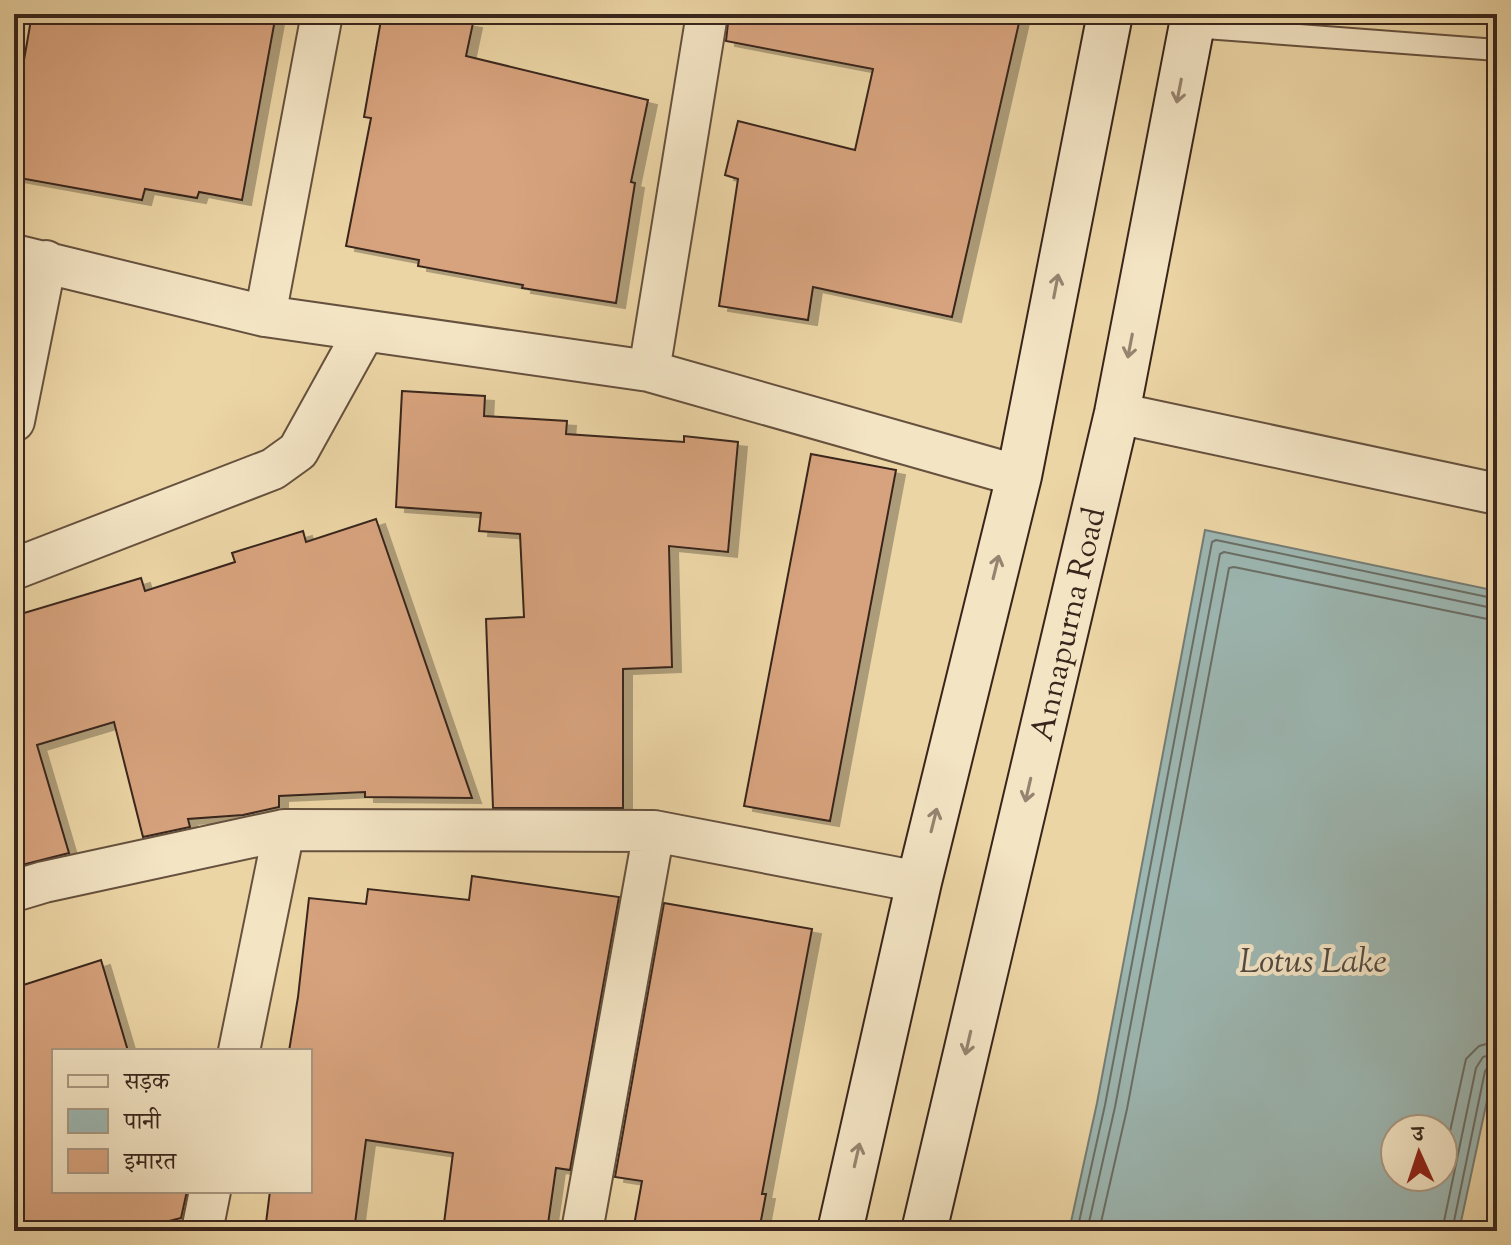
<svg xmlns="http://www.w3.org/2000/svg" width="1511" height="1245" viewBox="0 0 1511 1245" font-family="'Sorts Mill Goudy','Noto Serif Devanagari',serif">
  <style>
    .water { fill: #9cb6b1; stroke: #747c75; stroke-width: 2; fill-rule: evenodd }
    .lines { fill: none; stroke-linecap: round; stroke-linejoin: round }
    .shore { stroke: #6a6e66; stroke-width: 2 }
    .building { fill: #d7a37e; stroke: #39251c; stroke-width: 2; filter: url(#shadow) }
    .lane-casing { stroke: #66513e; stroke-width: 24 }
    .street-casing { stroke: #66513e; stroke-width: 44 }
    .secondary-casing { stroke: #39251c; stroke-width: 48 }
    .lane { stroke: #f3e4c4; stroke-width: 20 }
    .street { stroke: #f3e4c4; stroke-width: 40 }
    .secondary { stroke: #f3e4c4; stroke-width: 44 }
    .oneway { stroke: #968470 }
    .labels { text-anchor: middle; stroke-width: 8; stroke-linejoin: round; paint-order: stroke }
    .street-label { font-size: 32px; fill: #39251c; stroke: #f3e4c4 }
    .water-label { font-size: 34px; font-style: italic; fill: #524941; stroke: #f3e4c4 }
  </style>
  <defs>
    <filter id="shadow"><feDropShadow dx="9" dy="5" stdDeviation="0" flood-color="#0004"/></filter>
  </defs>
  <rect width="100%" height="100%" fill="#ecd5a5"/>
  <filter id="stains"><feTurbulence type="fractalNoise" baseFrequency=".0025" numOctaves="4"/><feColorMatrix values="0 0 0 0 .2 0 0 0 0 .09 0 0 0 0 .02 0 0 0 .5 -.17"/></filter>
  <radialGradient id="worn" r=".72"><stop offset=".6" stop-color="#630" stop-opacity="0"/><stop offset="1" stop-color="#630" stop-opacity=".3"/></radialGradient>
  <path class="water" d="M 1205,530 L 1497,591 L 1497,1054 L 1459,1231 L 1069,1231 L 1097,1103 ZM 1395,1129 L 1443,1129 L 1443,1177 L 1395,1177 Z"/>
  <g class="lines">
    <path class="shore" d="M 1443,1163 L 1466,1059 L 1479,1046 L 1497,1041
      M 1077,1231 L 1105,1105 L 1212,542 L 1216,540 L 1497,599
      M 1087,1231 L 1115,1107 L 1220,554 L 1224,552 L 1497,609
      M 1099,1231 L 1127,1109 L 1229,568 L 1234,567 L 1497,621
      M 1442,1231 L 1476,1068 L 1483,1057 L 1497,1053
      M 1452,1231 L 1485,1071 L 1490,1065 L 1497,1064"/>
  </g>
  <path class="building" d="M 32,14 L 276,14 L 242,200 L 199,192 L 197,198 L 145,189 L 142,200 L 14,177 L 14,90 L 20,59 L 24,60 Z
    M 382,14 L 422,14 L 473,23 L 466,56 L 648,100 L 631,182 L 635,183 L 616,303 L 522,288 L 523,285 L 418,266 L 419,260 L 346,246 L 371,118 L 364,117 Z
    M 729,14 L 1021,14 L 952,317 L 813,287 L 808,320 L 719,306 L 738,179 L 725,175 L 738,121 L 855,150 L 873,69 L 726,41 Z
    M 402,391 L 485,396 L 484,416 L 567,421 L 566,434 L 684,442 L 684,436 L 738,442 L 728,552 L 669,546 L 672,667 L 623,669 L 623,808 L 493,808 L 486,619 L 524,617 L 520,534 L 479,531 L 481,513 L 396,507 Z
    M 811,454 L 896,470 L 830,821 L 744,806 Z
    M 376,519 L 472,798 L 365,797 L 365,792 L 279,796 L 279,807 L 243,815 L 188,819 L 190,827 L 143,837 L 114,722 L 37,745 L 69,853 L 14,867 L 14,616 L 141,578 L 145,591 L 235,562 L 232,553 L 303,531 L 306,542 Z
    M 472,876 L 619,897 L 570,1170 L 556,1168 L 547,1231 L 443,1231 L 453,1153 L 366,1140 L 354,1231 L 265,1231 L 270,1191 L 310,1191 L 310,1051 L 289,1051 L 298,997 L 309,898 L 366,904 L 368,889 L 469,900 Z
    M 664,903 L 812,929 L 762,1194 L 766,1194 L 759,1231 L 633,1231 L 642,1181 L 615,1177 Z
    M 101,960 L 128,1051 L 54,1051 L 54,1191 L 187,1191 L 181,1218 L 130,1231 L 14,1231 L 14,988 Z"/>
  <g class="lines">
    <defs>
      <path id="lane" d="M 1192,27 L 1497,50"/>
      <path id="street" d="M 14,255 L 265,316 L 649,371 L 1019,476
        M 265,316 L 322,14
        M 649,371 L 707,14
        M 1117,413 L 1497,494
        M 14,421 L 46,261
        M 14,569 L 273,469 L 298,451 L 364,332
        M 14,891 L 44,882 L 284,830 L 654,831 L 919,882
        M 239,1051 L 284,830
        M 202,1231 L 210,1191
        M 582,1231 L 654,831"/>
      <path id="secondary" d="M 840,1231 L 919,882 L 1019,476 L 1110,14
        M 924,1231 L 1117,413 L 1194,14"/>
    </defs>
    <use href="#lane" class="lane-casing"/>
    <use href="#street" class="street-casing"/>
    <use href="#secondary" class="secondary-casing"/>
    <use href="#lane" class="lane"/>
    <use href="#street" class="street"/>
    <use href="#secondary" class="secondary"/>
  </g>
  <defs><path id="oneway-shaft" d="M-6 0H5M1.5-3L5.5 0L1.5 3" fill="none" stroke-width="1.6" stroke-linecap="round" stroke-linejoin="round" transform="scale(2)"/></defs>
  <g class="oneway">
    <use href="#oneway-shaft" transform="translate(1179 91) rotate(101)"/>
    <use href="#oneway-shaft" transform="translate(1056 286) rotate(-79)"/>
    <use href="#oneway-shaft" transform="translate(1130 346) rotate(101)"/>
    <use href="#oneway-shaft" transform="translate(996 567) rotate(-76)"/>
    <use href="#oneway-shaft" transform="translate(1028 790) rotate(103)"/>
    <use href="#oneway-shaft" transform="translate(934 820) rotate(-76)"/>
    <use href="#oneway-shaft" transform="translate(968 1043) rotate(103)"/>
    <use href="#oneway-shaft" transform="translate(857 1155) rotate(-77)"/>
  </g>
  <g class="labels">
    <g class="street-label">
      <text transform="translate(1067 624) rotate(-77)" y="11">Annapurna Road</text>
    </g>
    <g class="water-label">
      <text x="1313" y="972">Lotus Lake</text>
    </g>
  </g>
  <rect width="1511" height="1245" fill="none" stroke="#ecd5a5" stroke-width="48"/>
  <rect x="16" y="16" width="1479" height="1213" fill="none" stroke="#39251c" stroke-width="4"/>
  <rect x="24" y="24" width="1463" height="1197" fill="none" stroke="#39251c" stroke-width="2"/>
  <rect x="52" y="1049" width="260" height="144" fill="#f3e4c4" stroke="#a99881" stroke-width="2"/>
  <rect x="68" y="1075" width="40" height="12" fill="#f3e4c4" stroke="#a99881" stroke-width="2"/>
  <text x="124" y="1089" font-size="24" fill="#39251c">सड़क</text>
  <rect x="68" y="1109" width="40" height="24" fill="#9cb6b1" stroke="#a99881" stroke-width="2"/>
  <text x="124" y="1129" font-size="24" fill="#39251c">पानी</text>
  <rect x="68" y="1149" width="40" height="24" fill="#d7a37e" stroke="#a99881" stroke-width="2"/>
  <text x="124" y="1169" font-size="24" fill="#39251c">इमारत</text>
  <g transform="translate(1419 1153) rotate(357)"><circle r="38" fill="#f3e4c4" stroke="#a99881" stroke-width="2"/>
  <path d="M0-6L14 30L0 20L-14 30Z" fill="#8f2418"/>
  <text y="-12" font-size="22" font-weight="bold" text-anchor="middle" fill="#39251c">उ</text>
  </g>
  <rect width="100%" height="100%" filter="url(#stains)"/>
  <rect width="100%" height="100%" fill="url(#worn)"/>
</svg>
